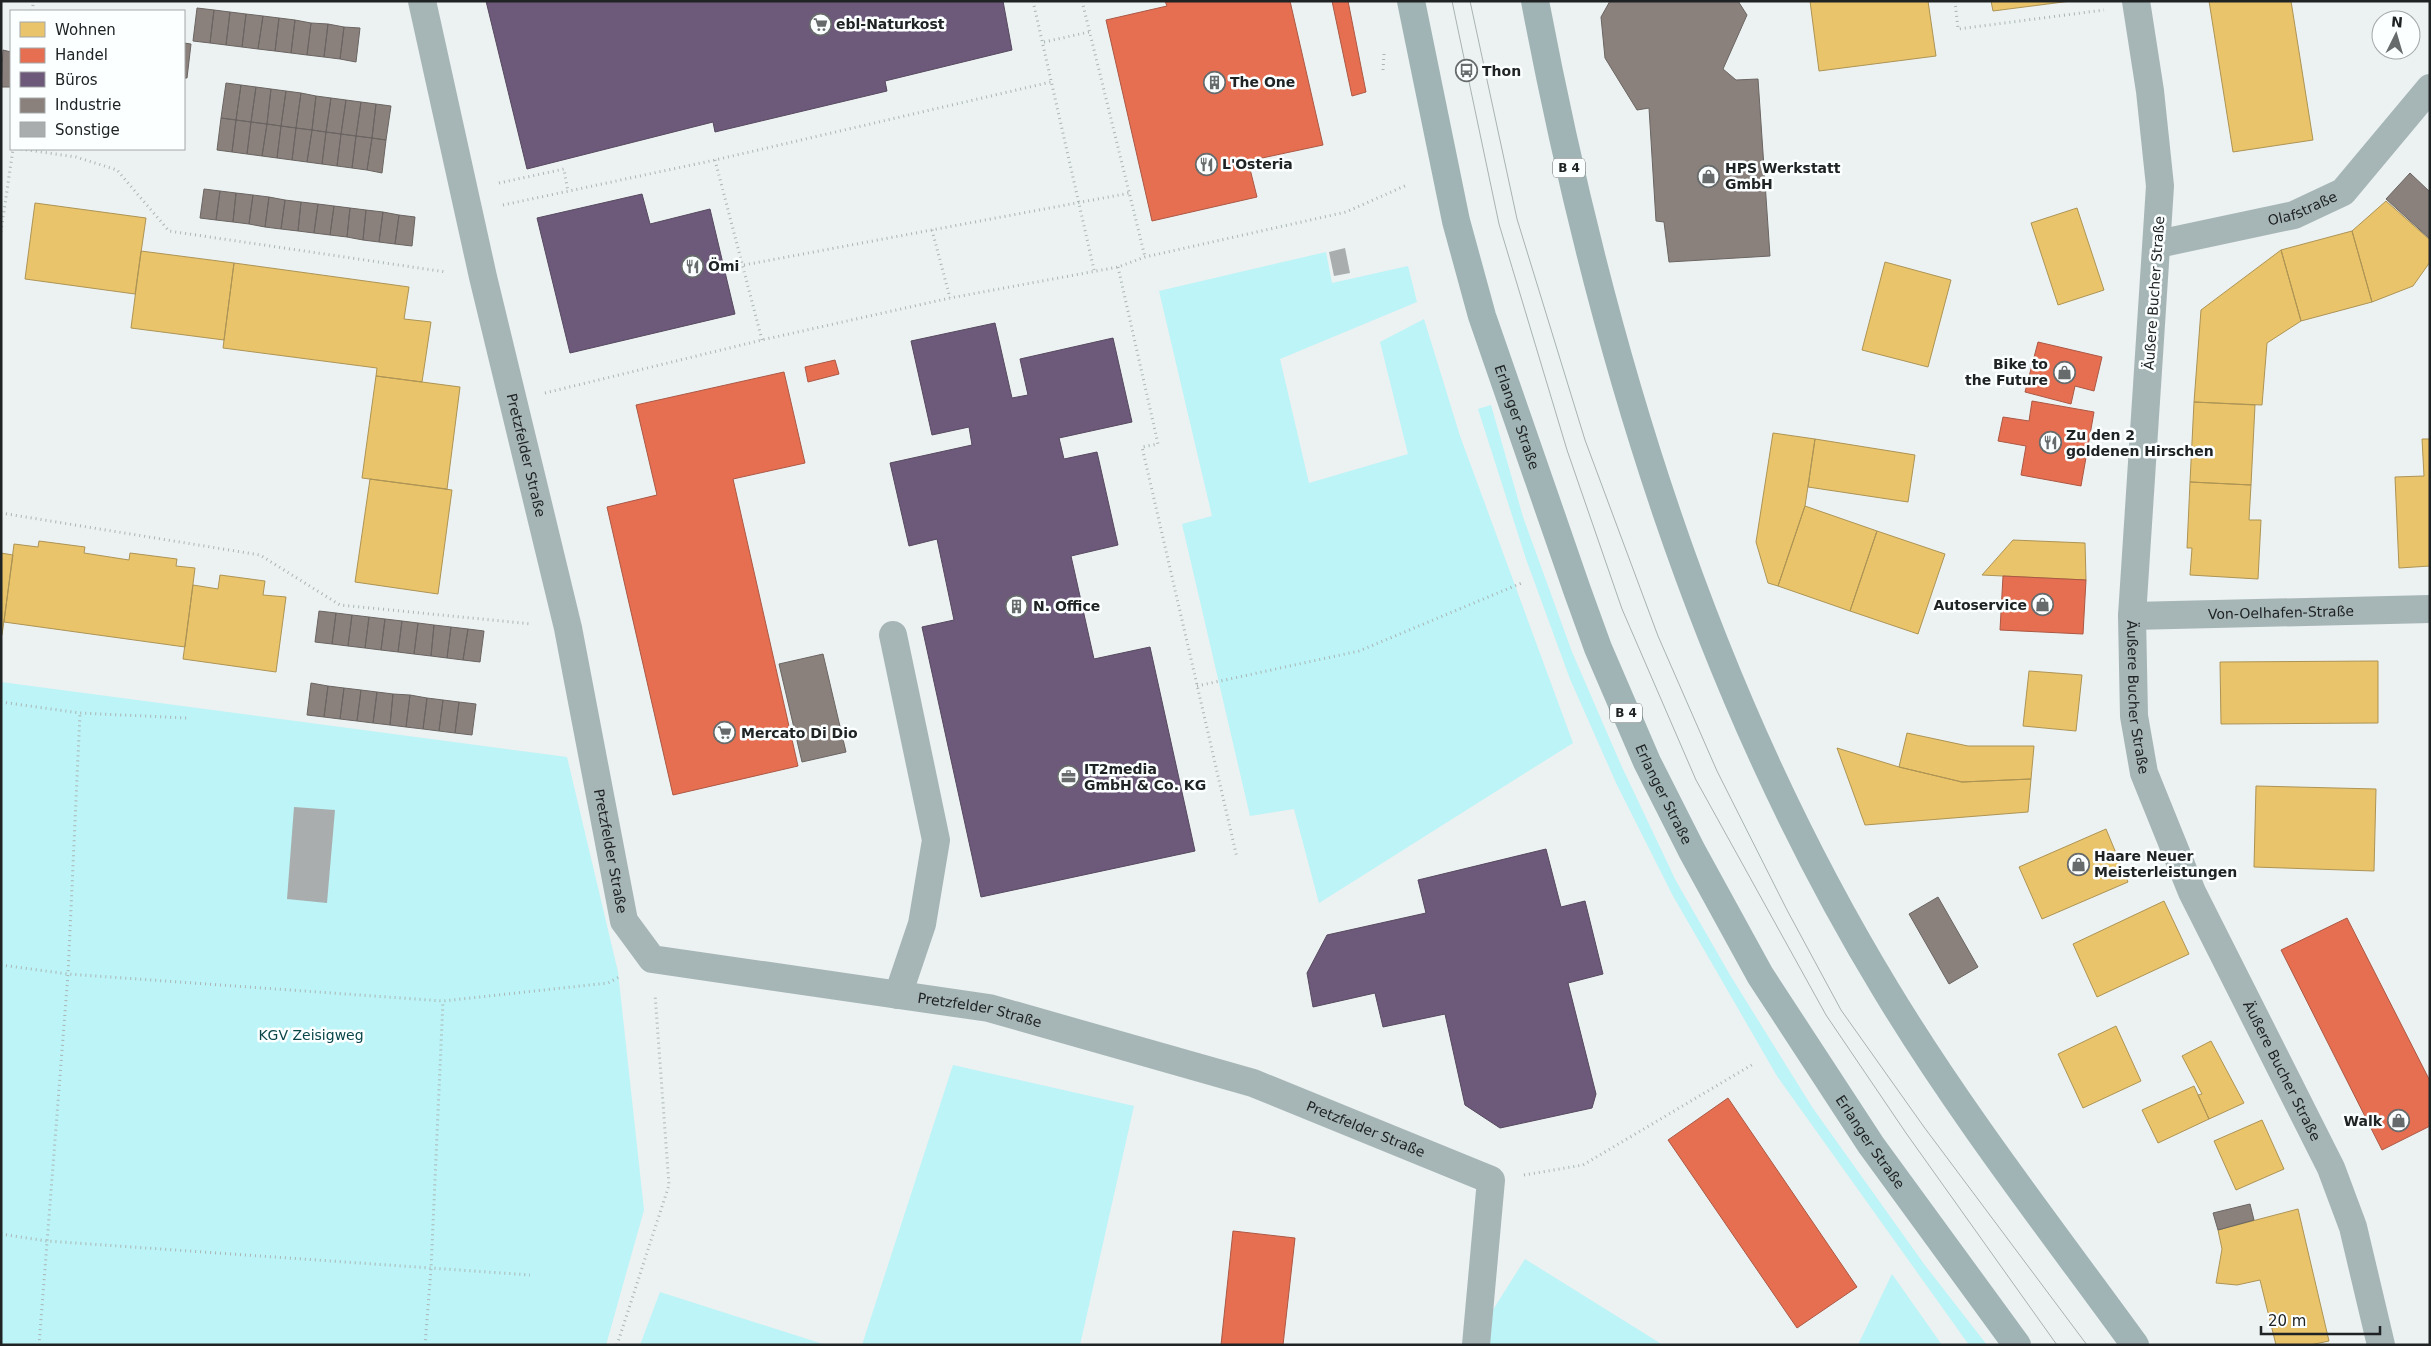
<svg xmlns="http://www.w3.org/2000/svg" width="2431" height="1346" viewBox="0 0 2431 1346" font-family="'DejaVu Sans',sans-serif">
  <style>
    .green { fill: #bcf4f7 }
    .homes { fill: #e9c46a; stroke: #ad9455 }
    .shops { fill: #e76f51; stroke: #ab5844 }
    .offices { fill: #6d597a; stroke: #564960 }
    .industry { fill: #8a817c; stroke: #6a6562 }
    .building { fill: #a9adad }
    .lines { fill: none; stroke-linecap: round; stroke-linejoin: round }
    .path { stroke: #abb5b5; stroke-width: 3; stroke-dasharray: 1 4; stroke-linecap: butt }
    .minor { stroke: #a6b5b6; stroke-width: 28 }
    .major { stroke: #a0b4b5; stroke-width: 28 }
    .tram { stroke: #a9b2b2; stroke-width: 1 }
    .labels { text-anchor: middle; stroke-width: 5; stroke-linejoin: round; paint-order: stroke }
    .shield { fill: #fbffff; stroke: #626566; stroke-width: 1 }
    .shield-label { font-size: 12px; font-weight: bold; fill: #202324 }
    .poi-label { font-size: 14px; font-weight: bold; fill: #202324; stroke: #fbffff; text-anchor: start }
    .street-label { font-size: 14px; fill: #202324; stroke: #fbffff }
    .park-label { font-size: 14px; fill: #094649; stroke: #fbffff }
  </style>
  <rect width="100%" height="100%" fill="#ecf1f1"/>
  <path class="green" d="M 1326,252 L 1332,283 L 1408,266 L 1417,302 L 1280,359 L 1309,483 L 1408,454 L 1380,342 L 1424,319 L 1460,436 L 1573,743 L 1319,903 L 1294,809 L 1250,816 L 1182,524 L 1212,516 L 1159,291 Z
    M 1491,405 L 1523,517 L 1572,652 L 1621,765 L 1676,881 L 1730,975 L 1812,1107 L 1924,1264 L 1987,1345 L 1969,1345 L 1777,1076 L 1673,896 L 1617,785 L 1570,679 L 1526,559 L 1478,409 Z
    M 1,682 L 567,757 L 618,972 L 644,1210 L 606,1345 L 1,1345 Z
    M 953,1065 L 1134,1106 L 1080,1345 L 862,1345 Z
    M 1525,1259 L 1663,1345 L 1487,1345 L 1491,1313 Z
    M 1892,1274 L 1942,1345 L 1858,1345 Z
    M 660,1292 L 826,1345 L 640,1345 Z"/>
  <path class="homes" d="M 1810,1 L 1928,1 L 1936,56 L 1819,71 Z
    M 1991,1 L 2071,1 L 1993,11 Z
    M 2209,1 L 2291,1 L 2313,140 L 2233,152 Z
    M 2386,201 L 2430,240 L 2430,262 L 2413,286 L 2372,302 L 2352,231 Z
    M 35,203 L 146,218 L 135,294 L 25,279 Z
    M 2077,208 L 2104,290 L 2058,305 L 2031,223 Z
    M 2352,231 L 2372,302 L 2301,321 L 2281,250 Z
    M 2281,250 L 2301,321 L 2267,343 L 2262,405 L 2194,402 L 2201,310 Z
    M 141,251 L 234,263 L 224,340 L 131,328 Z
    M 1885,262 L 1951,280 L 1928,367 L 1862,350 Z
    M 234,263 L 409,287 L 404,319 L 431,322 L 422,382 L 376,376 L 377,368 L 223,348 Z
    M 376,376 L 460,387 L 447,489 L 362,478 Z
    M 2194,402 L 2255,405 L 2251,485 L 2190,482 Z
    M 1773,433 L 1815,439 L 1805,506 L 1778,586 L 1768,583 L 1756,542 Z
    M 1815,439 L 1915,455 L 1908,502 L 1808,487 Z
    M 2422,439 L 2430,439 L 2430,566 L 2399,568 L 2395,477 L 2424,476 Z
    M 370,479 L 452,490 L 438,594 L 355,582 Z
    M 2190,482 L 2251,485 L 2249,520 L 2261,520 L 2258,579 L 2190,575 L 2192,548 L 2187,548 Z
    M 1805,506 L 1877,531 L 1850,611 L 1778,586 Z
    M 1877,531 L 1945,554 L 1918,634 L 1850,611 Z
    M 2013,540 L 2085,543 L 2086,580 L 1982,575 Z
    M 39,541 L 85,547 L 84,553 L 129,560 L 130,553 L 177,559 L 176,566 L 195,568 L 185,647 L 4,622 L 14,544 L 38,547 Z
    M 1,553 L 13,555 L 2,635 L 1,635 Z
    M 220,575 L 265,581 L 263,595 L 286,597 L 276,672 L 183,659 L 193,585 L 218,589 Z
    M 2378,661 L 2378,723 L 2221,724 L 2220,662 Z
    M 2029,671 L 2082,675 L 2076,731 L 2023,726 Z
    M 1907,733 L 1968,746 L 2034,746 L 2031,779 L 1962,782 L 1899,767 Z
    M 1837,748 L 1899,767 L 1962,782 L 2031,779 L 2028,812 L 1865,825 Z
    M 2256,786 L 2376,789 L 2374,871 L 2254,867 Z
    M 2106,829 L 2128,882 L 2042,919 L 2019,867 Z
    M 2164,901 L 2189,954 L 2097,997 L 2073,944 Z
    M 2116,1026 L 2141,1081 L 2083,1108 L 2058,1054 Z
    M 2211,1041 L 2244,1103 L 2209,1119 L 2198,1095 L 2202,1094 L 2182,1056 Z
    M 2194,1086 L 2209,1119 L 2158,1143 L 2142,1110 Z
    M 2262,1120 L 2284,1169 L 2236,1190 L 2214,1141 Z
    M 2298,1209 L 2329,1341 L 2310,1345 L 2276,1345 L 2260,1280 L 2237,1285 L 2216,1283 L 2222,1249 L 2218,1230 Z"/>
  <path class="shops" d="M 1165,1 L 1290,1 L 1323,145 L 1248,161 L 1257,197 L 1152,221 L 1106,20 L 1167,6 Z
    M 1332,1 L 1348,1 L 1366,92 L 1352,96 Z
    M 2038,342 L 2102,357 L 2094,391 L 2075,386 L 2071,404 L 2025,392 Z
    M 835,360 L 839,374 L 808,382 L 805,367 Z
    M 784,372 L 805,463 L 733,479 L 798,766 L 673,795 L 607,507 L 657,495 L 636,405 Z
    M 2032,401 L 2094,412 L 2081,486 L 2021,475 L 2026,446 L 1998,441 L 2003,417 L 2029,421 Z
    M 2003,576 L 2086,580 L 2083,634 L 2000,630 Z
    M 2347,918 L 2430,1081 L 2430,1126 L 2382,1150 L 2281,950 Z
    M 1728,1098 L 1857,1287 L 1797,1328 L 1668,1140 Z
    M 1233,1231 L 1295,1238 L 1283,1345 L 1221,1345 Z"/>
  <path class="offices" d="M 486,1 L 1003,1 L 1012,50 L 885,81 L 887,91 L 715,132 L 713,122 L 527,169 Z
    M 642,194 L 650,224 L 710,209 L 735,314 L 570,353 L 537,218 Z
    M 995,323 L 1012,398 L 1028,395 L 1020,359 L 1113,338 L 1132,422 L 1059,438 L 1064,459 L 1097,452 L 1118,545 L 1071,556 L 1094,659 L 1150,647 L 1195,851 L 981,897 L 922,627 L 954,620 L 937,539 L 909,546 L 890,463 L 972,445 L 969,427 L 932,435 L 911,341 Z
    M 1546,849 L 1561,907 L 1585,901 L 1603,974 L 1568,983 L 1596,1094 L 1592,1108 L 1500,1128 L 1465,1105 L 1445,1014 L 1383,1027 L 1375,993 L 1313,1007 L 1307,973 L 1327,935 L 1426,913 L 1418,880 Z"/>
  <path class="industry" d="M 1610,1 L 1738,1 L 1747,15 L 1723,69 L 1736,80 L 1758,79 L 1770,256 L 1669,262 L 1664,222 L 1656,221 L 1649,108 L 1637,110 L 1605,58 L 1601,17 Z
    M 197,8 L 214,10 L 210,43 L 193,41 Z
    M 214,10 L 230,12 L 226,45 L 210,43 Z
    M 230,12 L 246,14 L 242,47 L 226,45 Z
    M 246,14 L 263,16 L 258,49 L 242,47 Z
    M 263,16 L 279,18 L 275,51 L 258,49 Z
    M 279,18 L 295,20 L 291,53 L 275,51 Z
    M 295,20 L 311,23 L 307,55 L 291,53 Z
    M 311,23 L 328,24 L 324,57 L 307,55 Z
    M 328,24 L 344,27 L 340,59 L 324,57 Z
    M 344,27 L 360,28 L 356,62 L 340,59 Z
    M 184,43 L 191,44 L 187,78 L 184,78 Z
    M 3,50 L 11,52 L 11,87 L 1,87 Z
    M 226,83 L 241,85 L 236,120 L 221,118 Z
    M 241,85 L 256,87 L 251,122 L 236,120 Z
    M 256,87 L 271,89 L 267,124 L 251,122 Z
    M 271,89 L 286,91 L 281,126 L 267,124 Z
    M 286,91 L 301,93 L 296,128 L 281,126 Z
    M 301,93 L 316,96 L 312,130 L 296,128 Z
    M 316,96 L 331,98 L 326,132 L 312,130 Z
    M 331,98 L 346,100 L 341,134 L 326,132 Z
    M 346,100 L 361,102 L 356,136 L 341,134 Z
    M 361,102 L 376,104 L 372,138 L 356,136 Z
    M 376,104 L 391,106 L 386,140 L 372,138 Z
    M 221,118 L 236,120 L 232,152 L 217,150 Z
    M 236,120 L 251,122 L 247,154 L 232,152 Z
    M 251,122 L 267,124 L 262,156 L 247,154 Z
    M 267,124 L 281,126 L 277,158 L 262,156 Z
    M 281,126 L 296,128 L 292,160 L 277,158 Z
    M 296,128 L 312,130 L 307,162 L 292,160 Z
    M 312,130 L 326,132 L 322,164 L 307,162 Z
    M 326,132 L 341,134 L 337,166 L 322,164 Z
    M 341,134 L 356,136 L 352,168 L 337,166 Z
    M 356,136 L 372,138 L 367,170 L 352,168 Z
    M 372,138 L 386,140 L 382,173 L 367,170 Z
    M 2410,173 L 2430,192 L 2430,239 L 2386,199 Z
    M 204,189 L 220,191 L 216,220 L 200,218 Z
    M 220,191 L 236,193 L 233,222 L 216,220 Z
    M 236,193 L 253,195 L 249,224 L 233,222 Z
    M 253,195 L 269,197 L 265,227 L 249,224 Z
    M 269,197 L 285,200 L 281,229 L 265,227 Z
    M 285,200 L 301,202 L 298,231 L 281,229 Z
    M 301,202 L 318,204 L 314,233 L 298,231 Z
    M 318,204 L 334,206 L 330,235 L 314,233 Z
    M 334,206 L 350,208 L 347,237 L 330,235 Z
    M 350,208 L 366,210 L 363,240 L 347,237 Z
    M 366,210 L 383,212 L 379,242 L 363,240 Z
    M 383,212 L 399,215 L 395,244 L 379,242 Z
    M 399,215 L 415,217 L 412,246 L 395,244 Z
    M 319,611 L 336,613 L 332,644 L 315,642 Z
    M 336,613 L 352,615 L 348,646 L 332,644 Z
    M 352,615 L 369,617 L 365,648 L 348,646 Z
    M 369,617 L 385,619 L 381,650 L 365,648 Z
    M 385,619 L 402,621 L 398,652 L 381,650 Z
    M 402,621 L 418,623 L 414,654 L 398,652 Z
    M 418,623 L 434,625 L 431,656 L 414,654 Z
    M 434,625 L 451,627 L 447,658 L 431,656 Z
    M 451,627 L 468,629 L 463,660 L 447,658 Z
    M 468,629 L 484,631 L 480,662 L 463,660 Z
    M 823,654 L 846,752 L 802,762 L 779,664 Z
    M 311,683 L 328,686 L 324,717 L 307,715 Z
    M 328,686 L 344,688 L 340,719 L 324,717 Z
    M 344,688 L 361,690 L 357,721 L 340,719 Z
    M 361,690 L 377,692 L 373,723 L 357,721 Z
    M 377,692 L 393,694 L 390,725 L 373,723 Z
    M 393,694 L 410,695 L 406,727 L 390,725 Z
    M 410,695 L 427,698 L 423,729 L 406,727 Z
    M 427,698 L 443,700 L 439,731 L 423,729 Z
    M 443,700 L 459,702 L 455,733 L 439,731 Z
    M 459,702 L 476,704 L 472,735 L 455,733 Z
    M 1938,897 L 1978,967 L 1949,984 L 1909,914 Z
    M 2250,1204 L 2254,1220 L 2218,1230 L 2213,1213 Z"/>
  <path class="building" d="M 1345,248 L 1350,273 L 1334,276 L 1329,252 Z
    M 294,807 L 335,810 L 327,903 L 287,899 Z"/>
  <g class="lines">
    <path class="path" d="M 1033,1 L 1094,270
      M 1082,1 L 1145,257
      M 1955,1 L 1958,29 L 2104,10
      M 32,11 L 33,5
      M 1044,42 L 1089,32
      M 1383,70 L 1384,54
      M 21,149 L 76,157 L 117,170 L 169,231 L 446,272
      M 715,160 L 762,340
      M 499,183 L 564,169 L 568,192
      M 503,205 L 715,160 L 1051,82
      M 932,230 L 950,298
      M 1,232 L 13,149
      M 744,265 L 1130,193
      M 1118,267 L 1158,444 L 1142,447 L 1237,858
      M 545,393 L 762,340 L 950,298 L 1118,267 L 1145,257 L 1346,212 L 1407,185
      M 1,513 L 260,555 L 340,605 L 532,624
      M 1197,686 L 1359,651 L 1524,582
      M 1,702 L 80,713 L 187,718
      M 1,965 L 68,974 L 443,1001 L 608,983 L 621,976
      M 1524,1175 L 1583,1165 L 1755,1063
      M 1,1234 L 47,1241 L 530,1275
      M 39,1345 L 68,974 L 80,713
      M 425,1345 L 431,1269 L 443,1001
      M 617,1345 L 669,1185 L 655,994"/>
    <g class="minor">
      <path id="s1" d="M 422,1 L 483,277 L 568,628 L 624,921 L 652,959 L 989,1008 L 1253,1083 L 1491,1180 L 1476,1345"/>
      <path id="s2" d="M 2136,1 L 2150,91 L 2160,186 L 2132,616 L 2134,716 L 2144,773 L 2192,892 L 2331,1168 L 2353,1227 L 2381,1345"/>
      <path id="s3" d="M 2158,244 L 2294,215 L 2343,192 L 2430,88"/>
      <path id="s4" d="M 2132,616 L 2430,609"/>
      <path d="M 893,635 L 936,840 L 922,924 L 898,995"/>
    </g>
    <g class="major">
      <path id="s5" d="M 1411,1 L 1456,221 L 1482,316 L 1577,590 L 1598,648 L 1647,762 L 1692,851 L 1760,975 L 1871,1145 L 2017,1345"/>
      <path d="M 1535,1 C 1601,347 1702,687 1886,990 C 1961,1114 2050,1228 2135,1345"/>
    </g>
    <path class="tram" d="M 1452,1 L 1499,224 L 1567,450 L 1622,609 L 1696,780 L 1826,1015 L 1906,1133 L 2057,1345
      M 1470,1 L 1517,219 L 1585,440 L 1658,636 L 1717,771 L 1787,910 L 1841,1010 L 1924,1127 L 2087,1345"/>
  </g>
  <defs>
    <symbol id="supermarket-ring" viewBox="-11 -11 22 22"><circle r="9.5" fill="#fbffff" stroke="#676b6c" stroke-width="1.5"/><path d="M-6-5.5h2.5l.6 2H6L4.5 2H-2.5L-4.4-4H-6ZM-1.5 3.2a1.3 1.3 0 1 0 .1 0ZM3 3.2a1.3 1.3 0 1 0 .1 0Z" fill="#676b6c"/></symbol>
    <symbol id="bus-ring" viewBox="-11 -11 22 22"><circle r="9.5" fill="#fbffff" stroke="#676b6c" stroke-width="1.5"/><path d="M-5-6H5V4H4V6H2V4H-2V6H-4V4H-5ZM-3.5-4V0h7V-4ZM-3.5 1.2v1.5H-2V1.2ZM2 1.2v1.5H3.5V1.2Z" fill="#676b6c"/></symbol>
    <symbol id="building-ring" viewBox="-11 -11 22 22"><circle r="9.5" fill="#fbffff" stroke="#676b6c" stroke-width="1.5"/><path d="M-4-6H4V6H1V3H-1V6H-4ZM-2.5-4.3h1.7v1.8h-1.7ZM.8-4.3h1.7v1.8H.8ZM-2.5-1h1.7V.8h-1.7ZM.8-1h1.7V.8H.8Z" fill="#676b6c"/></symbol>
    <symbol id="restaurant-ring" viewBox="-11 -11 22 22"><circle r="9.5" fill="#fbffff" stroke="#676b6c" stroke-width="1.5"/><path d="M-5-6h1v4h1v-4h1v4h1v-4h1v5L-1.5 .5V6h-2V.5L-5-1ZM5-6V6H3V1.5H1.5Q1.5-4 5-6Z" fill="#676b6c"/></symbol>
    <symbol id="shop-ring" viewBox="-11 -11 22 22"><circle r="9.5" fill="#fbffff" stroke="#676b6c" stroke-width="1.5"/><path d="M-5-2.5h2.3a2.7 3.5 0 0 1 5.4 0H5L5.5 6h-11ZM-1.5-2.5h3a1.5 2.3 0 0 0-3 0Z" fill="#676b6c"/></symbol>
    <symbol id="office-ring" viewBox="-11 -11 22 22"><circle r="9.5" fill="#fbffff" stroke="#676b6c" stroke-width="1.5"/><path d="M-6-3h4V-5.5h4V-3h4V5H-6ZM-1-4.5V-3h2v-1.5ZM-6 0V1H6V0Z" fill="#676b6c"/></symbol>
  </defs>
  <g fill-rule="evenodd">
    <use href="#supermarket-ring" x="808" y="12" width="25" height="25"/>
    <use href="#bus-ring" x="1454" y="58" width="25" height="25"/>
    <use href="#building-ring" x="1202" y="70" width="25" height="25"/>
    <use href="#restaurant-ring" x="1194" y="152" width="25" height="25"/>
    <use href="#shop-ring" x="1696" y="164" width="25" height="25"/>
    <use href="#restaurant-ring" x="680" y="254" width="25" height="25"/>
    <use href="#shop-ring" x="2052" y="360" width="25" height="25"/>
    <use href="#restaurant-ring" x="2038" y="430" width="25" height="25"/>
    <use href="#shop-ring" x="2030" y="592" width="25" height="25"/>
    <use href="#building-ring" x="1004" y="594" width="25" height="25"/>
    <use href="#supermarket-ring" x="712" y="720" width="25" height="25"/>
    <use href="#office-ring" x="1056" y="764" width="25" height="25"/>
    <use href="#shop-ring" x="2066" y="852" width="25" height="25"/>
    <use href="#shop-ring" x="2386" y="1108" width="25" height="25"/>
  </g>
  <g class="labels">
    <g class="shield">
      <rect x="1553" y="158.5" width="32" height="19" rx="4"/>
      <rect x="1610" y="703.5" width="32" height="19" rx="4"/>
    </g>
    <g class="shield-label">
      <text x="1569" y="172">B 4</text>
      <text x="1626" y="717">B 4</text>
    </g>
    <g class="poi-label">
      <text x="836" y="29">ebl-Naturkost</text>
      <text x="1482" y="76">Thon</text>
      <text x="1230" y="87">The One</text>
      <text x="1222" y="169">L'Osteria</text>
      <text x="1725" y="173">HPS Werkstatt<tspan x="1725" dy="16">GmbH</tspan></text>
      <text x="708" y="271">Ömi</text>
      <text x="2048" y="369" text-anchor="end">Bike to<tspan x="2048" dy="16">the Future</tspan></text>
      <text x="2066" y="440">Zu den 2<tspan x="2066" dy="16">goldenen Hirschen</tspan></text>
      <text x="2027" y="610" text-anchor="end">Autoservice</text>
      <text x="1033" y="611">N. Office</text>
      <text x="741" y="738">Mercato Di Dio</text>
      <text x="1084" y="774">IT2media<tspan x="1084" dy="16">GmbH &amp; Co. KG</tspan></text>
      <text x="2094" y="861">Haare Neuer<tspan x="2094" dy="16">Meisterleistungen</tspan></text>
      <text x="2382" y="1126" text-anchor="end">Walk</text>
    </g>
    <g class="street-label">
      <text dy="5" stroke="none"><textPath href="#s3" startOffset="149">Olafstraße</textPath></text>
      <text transform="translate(2154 293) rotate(-86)" y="5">Äußere Bucher Straße</text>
      <text dy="5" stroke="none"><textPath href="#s5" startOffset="430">Erlanger Straße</textPath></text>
      <text dy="5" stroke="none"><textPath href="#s1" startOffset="466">Pretzfelder Straße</textPath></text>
      <text dy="5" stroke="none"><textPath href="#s4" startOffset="149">Von-Oelhafen-Straße</textPath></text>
      <text dy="5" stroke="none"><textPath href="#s2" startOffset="699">Äußere Bucher Straße</textPath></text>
      <text dy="5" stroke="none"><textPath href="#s5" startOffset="835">Erlanger Straße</textPath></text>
      <text dy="5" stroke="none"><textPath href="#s1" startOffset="871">Pretzfelder Straße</textPath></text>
      <text dy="5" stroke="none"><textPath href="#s1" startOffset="1321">Pretzfelder Straße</textPath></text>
      <text dy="5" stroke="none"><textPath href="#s2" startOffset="1104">Äußere Bucher Straße</textPath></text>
      <text dy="5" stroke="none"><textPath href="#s1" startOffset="1726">Pretzfelder Straße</textPath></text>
      <text dy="5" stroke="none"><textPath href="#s5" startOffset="1240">Erlanger Straße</textPath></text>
    </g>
    <g class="park-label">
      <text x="311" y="1040">KGV Zeisigweg</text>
    </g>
  </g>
  <rect width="2431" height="1346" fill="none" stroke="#202324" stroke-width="5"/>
  <rect x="10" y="10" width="175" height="140" fill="#fbffff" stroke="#a3a7a7"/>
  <rect x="20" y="22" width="25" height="15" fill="#e9c46a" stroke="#a3a7a7"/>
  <text x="55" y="35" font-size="15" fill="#202324">Wohnen</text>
  <rect x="20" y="48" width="25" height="15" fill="#e76f51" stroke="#a3a7a7"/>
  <text x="55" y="60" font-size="15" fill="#202324">Handel</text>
  <rect x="20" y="72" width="25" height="15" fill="#6d597a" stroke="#a3a7a7"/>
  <text x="55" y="85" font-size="15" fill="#202324">Büros</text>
  <rect x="20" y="98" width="25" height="15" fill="#8a817c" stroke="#a3a7a7"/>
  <text x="55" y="110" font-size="15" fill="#202324">Industrie</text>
  <rect x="20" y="122" width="25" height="15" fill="#a9adad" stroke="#a3a7a7"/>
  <text x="55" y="135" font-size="15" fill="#202324">Sonstige</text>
  <g transform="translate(2396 35) rotate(5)"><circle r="24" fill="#fbffff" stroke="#a3a7a7"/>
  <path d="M0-4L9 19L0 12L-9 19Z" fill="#676b6c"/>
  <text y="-8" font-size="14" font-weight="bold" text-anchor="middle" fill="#202324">N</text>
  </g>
  <path d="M2261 1326v8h119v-8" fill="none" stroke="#202324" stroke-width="2.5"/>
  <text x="2268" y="1326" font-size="15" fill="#202324" stroke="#fbffff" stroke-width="4" paint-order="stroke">20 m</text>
</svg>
